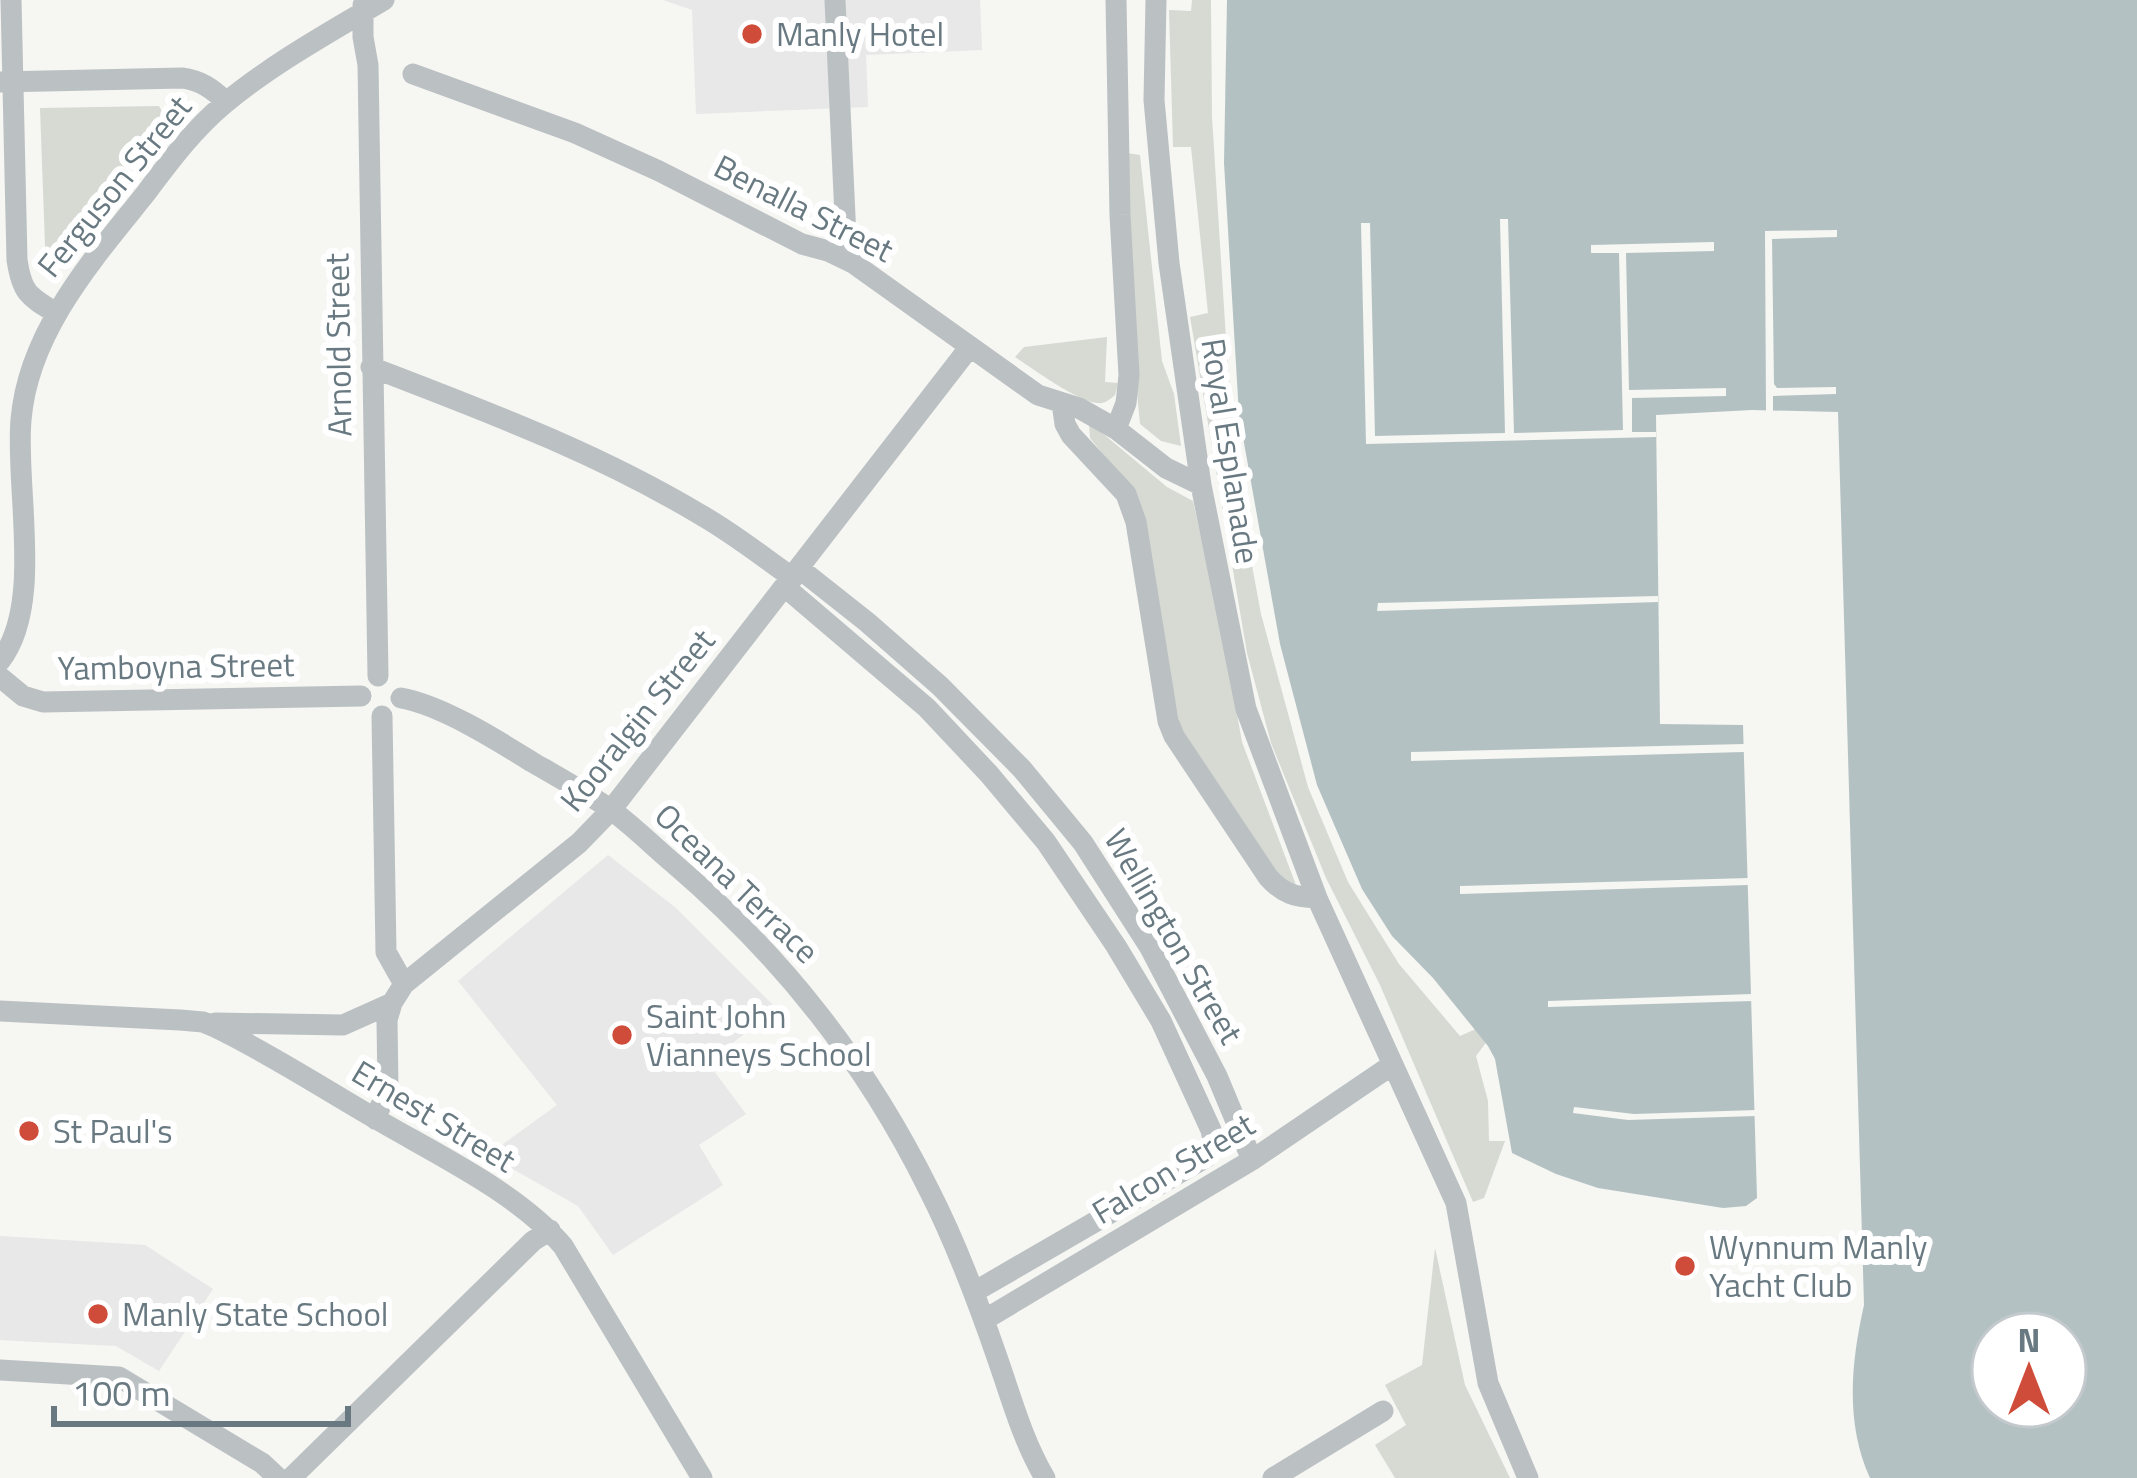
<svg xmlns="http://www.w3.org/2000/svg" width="2137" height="1478" viewBox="0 0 2137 1478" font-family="'Titillium Web',sans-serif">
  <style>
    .built { fill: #e7e8e7 }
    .green { fill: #d6dad3 }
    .water { fill: #b4c1c3; fill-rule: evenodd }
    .pier { fill: #f6f6f3 }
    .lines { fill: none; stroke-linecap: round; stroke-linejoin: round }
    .minor { stroke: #bbc0c3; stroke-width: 21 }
    .poi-dot { fill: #d04c3a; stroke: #fff; stroke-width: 4.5 }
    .labels { text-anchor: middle; stroke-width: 12; stroke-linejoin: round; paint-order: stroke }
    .poi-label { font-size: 33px; fill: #687981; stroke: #fff; text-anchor: start }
    .street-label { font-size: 33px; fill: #687981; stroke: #fff }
  </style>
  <rect width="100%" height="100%" fill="#f6f6f3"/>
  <path class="built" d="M 663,0 L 980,0 L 982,50 L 866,55 L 868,107 L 696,114 L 692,10 Z
    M 608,855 L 676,908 L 776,1008 L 708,1063 L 746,1114 L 699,1145 L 723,1185 L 613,1255 L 578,1206 L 488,1155 L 557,1105 L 458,981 Z
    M 0,1236 L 145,1245 L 213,1289 L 159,1371 L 116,1346 L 0,1340 Z"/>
  <path class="green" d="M 1192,0 L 1211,0 L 1212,117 L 1227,355 L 1245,528 L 1261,614 L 1308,787 L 1348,882 L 1399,964 L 1460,1036 L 1478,1028 L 1488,1040 L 1476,1056 L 1488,1101 L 1489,1141 L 1505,1141 L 1484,1198 L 1473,1202 L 1380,985 L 1326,878 L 1271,743 L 1247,653 L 1190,317 L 1208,313 L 1191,147 L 1173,147 L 1169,10 L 1191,11 Z
    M 159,106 L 164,115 L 46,273 L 40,108 Z
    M 1127,153 L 1140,155 L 1162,361 L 1174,394 L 1181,446 L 1161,441 L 1140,424 L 1129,309 Z
    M 1107,337 L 1105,382 L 1118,383 L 1115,395 C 1109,400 1105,404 1097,403 C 1075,400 1034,369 1015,357 L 1024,347 Z
    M 1089,424 L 1095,427 L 1167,487 L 1193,501 L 1223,636 L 1242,742 L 1296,885 L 1283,883 L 1180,727 L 1134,492 L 1090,438 Z
    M 1435,1248 L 1465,1385 L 1510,1478 L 1395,1478 L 1375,1445 L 1406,1425 L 1385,1385 L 1422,1365 Z"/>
  <path class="water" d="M 1227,0 L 2137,0 L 2137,1478 L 1870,1478 C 1845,1423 1851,1363 1864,1305 L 1838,412 L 1752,410 L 1656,415 L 1660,724 L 1743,725 L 1757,1198 L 1746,1206 L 1723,1208 L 1598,1188 L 1556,1174 L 1512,1153 L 1495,1059 L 1488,1046 L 1433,978 L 1392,936 L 1362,889 L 1317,785 L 1280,644 L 1239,415 L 1224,163 ZM 1993,1334 L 2065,1334 L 2065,1406 L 1993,1406 Z"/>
  <path class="pier" d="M 1500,219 L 1508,219 L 1514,433 L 1623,430 L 1619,253 L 1591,253 L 1591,245 L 1714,242 L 1714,251 L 1626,253 L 1629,390 L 1726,388 L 1726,396 L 1632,398 L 1632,432 L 1656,432 L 1656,437 L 1366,444 L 1361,223 L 1370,223 L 1375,436 L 1505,433 Z
    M 1837,230 L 1837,237 L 1772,239 L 1774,384 L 1777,388 L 1836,387 L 1836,394 L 1773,396 L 1773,411 L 1766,411 L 1765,231 Z
    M 1658,596 L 1658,602 L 1377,611 L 1378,603 Z
    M 1744,744 L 1744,752 L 1411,761 L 1411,752 Z
    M 1749,878 L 1748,885 L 1460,894 L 1460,886 Z
    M 1752,994 L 1752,1001 L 1548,1007 L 1548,1001 Z
    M 1574,1107 L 1634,1114 L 1756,1110 L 1756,1116 L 1628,1120 L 1573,1113 Z"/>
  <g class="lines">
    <path class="minor" d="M 11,0 L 17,260 C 22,293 28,296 56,313
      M 835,0 L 846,238 L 853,263
      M 1156,0 L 1154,100 L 1169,263 L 1201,485 L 1246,709 L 1317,898 L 1456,1203 L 1488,1383 L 1528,1478
      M 363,5 L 363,37 L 368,65 L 378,676
      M 413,74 L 575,133 L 659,171 L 802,244 L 828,251 L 853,263 L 1038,395 L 1079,408 L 1116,429 L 1166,468 L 1201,485
      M 0,82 L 182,78 C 200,80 213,89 226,102
      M 371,367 C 485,411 596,452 701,515 C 733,533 763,557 793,578
      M 1062,403 L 1065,424 L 1071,435 L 1126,494 L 1136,522 L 1168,721 L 1174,736 L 1268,877 C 1283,894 1295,897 1317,898
      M 1116,429 L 1126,403 L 1129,375 L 1120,215 L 1116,0
      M 800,569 L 867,622 L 940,686 L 1022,769 L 1083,843 L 1149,946 L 1217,1076 L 1252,1160
      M 785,587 L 927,708 L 989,774 L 1046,842 L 1116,946 L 1161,1021 L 1211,1130 L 1214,1145 L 1207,1157 L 974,1292
      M 0,661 C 44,605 15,489 21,420 C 28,332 93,259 146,193 C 170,161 193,130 224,104 C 272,64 330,32 384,0
      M 0,677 L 23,696 L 43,702 L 361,696
      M 401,698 C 441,705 497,740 532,762 C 558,777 585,792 610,809 C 632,825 652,845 672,862 C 782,956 865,1061 929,1190 C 957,1245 978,1302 998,1360 C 1012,1400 1023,1441 1045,1478
      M 382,716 L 386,952 L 404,984
      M 0,1011 L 180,1020 L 203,1022 L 215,1027 C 271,1054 324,1089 378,1120 C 436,1154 520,1194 563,1246 L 702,1478
      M 215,1023 L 343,1025 L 392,1003
      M 375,1119 L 388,1089 L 387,1020 L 392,1003 L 404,984 L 579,843 L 611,810 L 969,348
      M 984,1320 L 1252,1160 L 1392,1065
      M 0,1370 L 119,1377 L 262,1463 L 278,1478
      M 291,1478 L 533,1241 L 550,1230
      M 1273,1478 L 1383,1411"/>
  </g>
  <g class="poi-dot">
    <circle cx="752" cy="34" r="12"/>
    <circle cx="622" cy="1035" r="12"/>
    <circle cx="29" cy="1131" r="12"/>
    <circle cx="1685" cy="1266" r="12"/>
    <circle cx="98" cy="1314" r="12"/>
  </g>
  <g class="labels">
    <g class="poi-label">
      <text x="776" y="46">Manly Hotel</text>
      <text x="646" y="1028">Saint John<tspan x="646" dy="38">Vianneys School</tspan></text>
      <text x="53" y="1143">St Paul's</text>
      <text x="1709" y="1259">Wynnum Manly<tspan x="1709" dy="38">Yacht Club</tspan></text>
      <text x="122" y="1326">Manly State School</text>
    </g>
    <g class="street-label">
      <text transform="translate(114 186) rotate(-51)" y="12">Ferguson Street</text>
      <text transform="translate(804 208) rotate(27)" y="12">Benalla Street</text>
      <text transform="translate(338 345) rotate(-91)" y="12">Arnold Street</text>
      <text transform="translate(1231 451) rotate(81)" y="12">Royal Esplanade</text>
      <text transform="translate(176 666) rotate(-1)" y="12">Yamboyna Street</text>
      <text transform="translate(637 720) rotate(-51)" y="12">Kooralgin Street</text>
      <text transform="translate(737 883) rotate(44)" y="12">Oceana Terrace</text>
      <text transform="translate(1174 936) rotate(60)" y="12">Wellington Street</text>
      <text transform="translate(434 1116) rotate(31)" y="12">Ernest Street</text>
      <text transform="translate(1173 1168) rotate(-31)" y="12">Falcon Street</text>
    </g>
  </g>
  <g transform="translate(2029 1370)"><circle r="57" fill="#ffffff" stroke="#c3c9cd" stroke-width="3"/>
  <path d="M0-9L21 45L0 30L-21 45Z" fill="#d04c3a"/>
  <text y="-18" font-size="33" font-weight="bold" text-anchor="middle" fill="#687981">N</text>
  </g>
  <path d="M54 1406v18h294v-18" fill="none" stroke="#687981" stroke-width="6"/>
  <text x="72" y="1406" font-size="36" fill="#687981" stroke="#ffffff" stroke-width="9" paint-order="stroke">100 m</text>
</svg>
